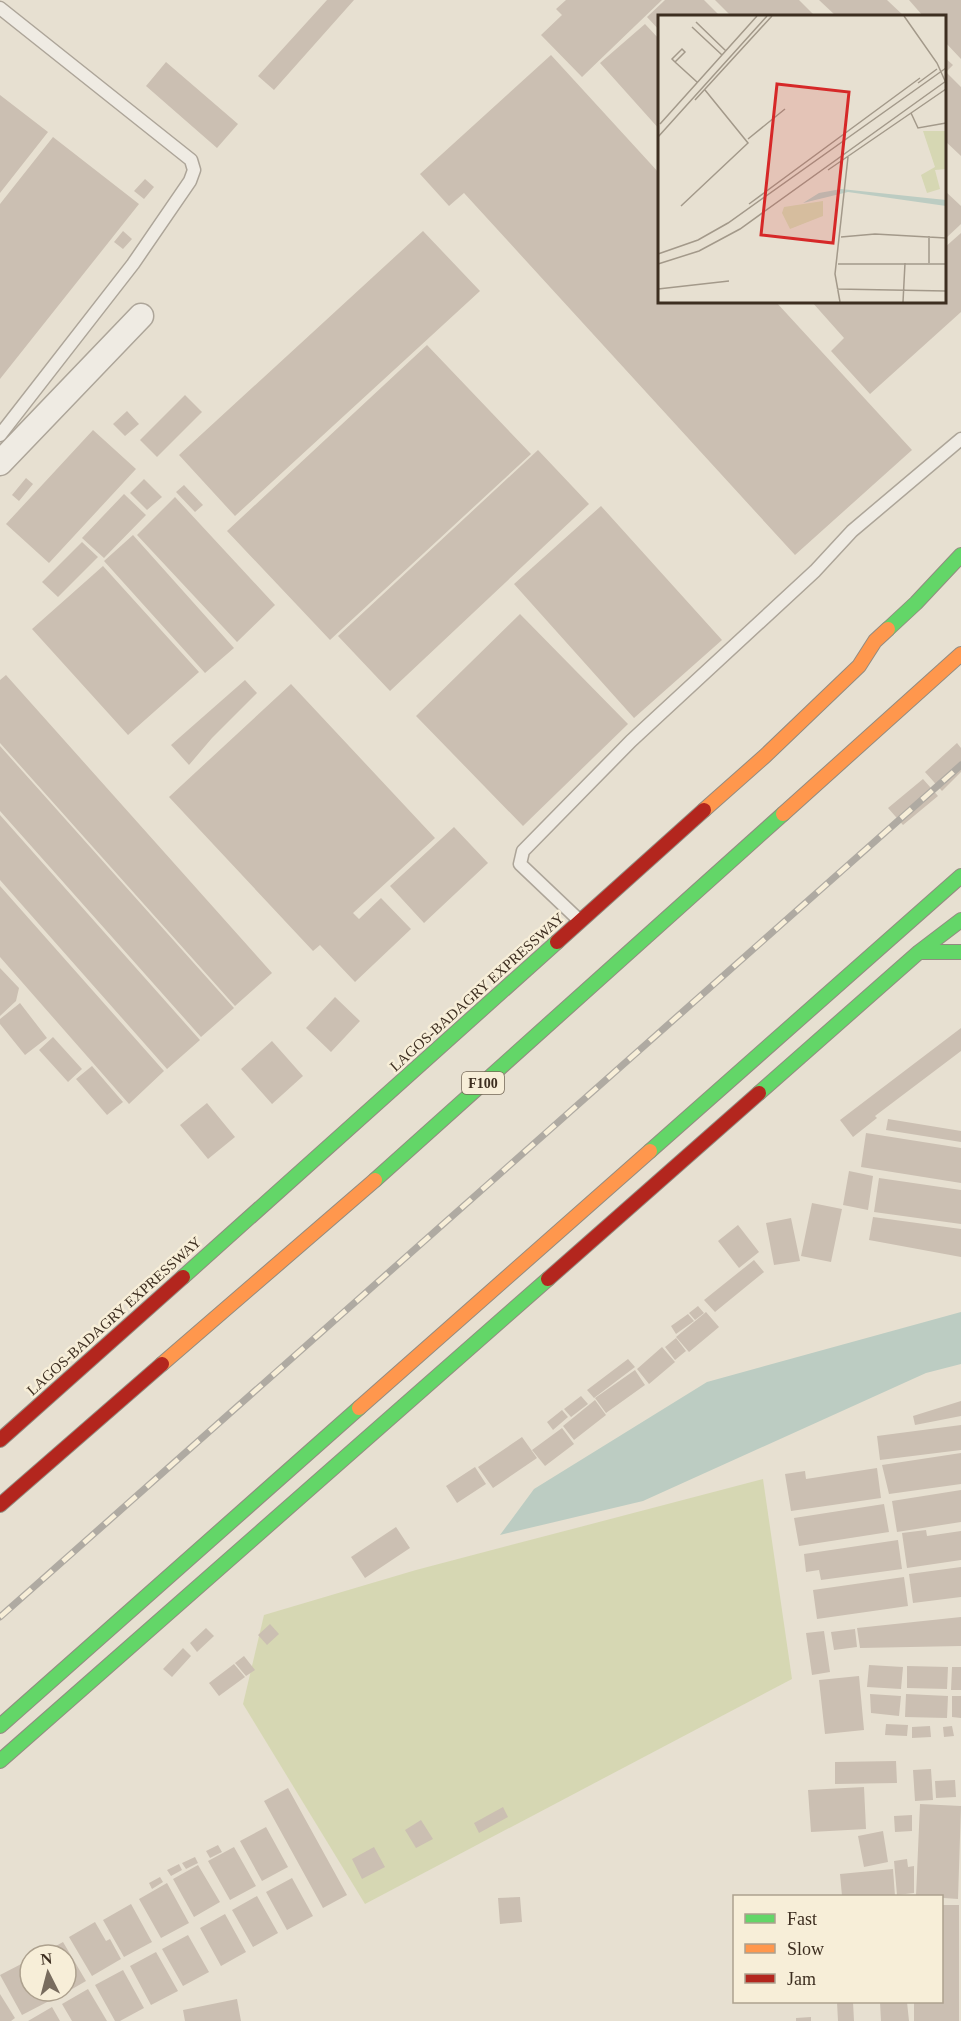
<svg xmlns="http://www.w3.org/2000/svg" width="961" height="2021" viewBox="0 0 961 2021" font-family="'Times New Roman',serif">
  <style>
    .green { fill: #d6d7b3 }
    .water { fill: #bcccc2 }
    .building { fill: #cbbfb2 }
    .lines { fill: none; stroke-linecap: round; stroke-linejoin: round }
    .lane-casing { stroke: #ada599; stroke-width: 15 }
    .street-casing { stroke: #ada599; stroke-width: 27 }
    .fast-casing { stroke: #928b80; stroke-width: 16 }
    .slow-casing { stroke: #928b80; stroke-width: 16 }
    .jam-casing { stroke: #928b80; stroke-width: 16 }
    .lane { stroke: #efebe3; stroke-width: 12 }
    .street { stroke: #efebe3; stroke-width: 24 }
    .fast { stroke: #63d668; stroke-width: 14 }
    .slow { stroke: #ff974d; stroke-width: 14 }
    .jam { stroke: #b3261e; stroke-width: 14 }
    .rail-casing { stroke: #afaaa2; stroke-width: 7 }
    .rail { stroke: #f7eed8; stroke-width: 4.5; stroke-dasharray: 14; stroke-linecap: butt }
    .labels { text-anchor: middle; stroke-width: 5; stroke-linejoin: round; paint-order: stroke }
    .shield { fill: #f7eed8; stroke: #756857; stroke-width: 1.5 }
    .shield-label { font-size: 14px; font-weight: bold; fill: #3d2e20 }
    .street-label { font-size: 15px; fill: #3d2e20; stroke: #f7eed8 }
    .inset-road { fill: none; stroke: #a3998a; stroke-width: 1.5 }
    .view { fill: #d62828; fill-opacity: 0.15; stroke: #d62828; stroke-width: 3 }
    .inset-edge { fill: none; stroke: #3d2e20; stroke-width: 3 }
  </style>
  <rect width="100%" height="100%" fill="#e7e0d1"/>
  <path class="green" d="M 763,1479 L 792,1679 L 365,1904 L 243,1704 L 264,1615 L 416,1570 Z"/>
  <path class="water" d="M 961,1312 L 961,1364 L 926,1373 L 643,1501 L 500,1535 L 534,1489 L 707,1382 Z"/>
  <path class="building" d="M 327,0 L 354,0 L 274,90 L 258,76 Z
    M 566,0 L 662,0 L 582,77 L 541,35 L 562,15 L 556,9 Z
    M 665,0 L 704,0 L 720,16 L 660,16 L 660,31 L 647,17 Z
    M 715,0 L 799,0 L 815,16 L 731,16 Z
    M 819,0 L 887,0 L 904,16 L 836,16 Z
    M 909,0 L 961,0 L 961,59 L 944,41 L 944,16 L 923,16 Z
    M 645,24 L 660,40 L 660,130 L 600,63 Z
    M 551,55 L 660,174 L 660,302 L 776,302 L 912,450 L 795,555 L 464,193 L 449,206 L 420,174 Z
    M 944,57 L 953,65 L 946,72 L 961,87 L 961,156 L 944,140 Z
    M 166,62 L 238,124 L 217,148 L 146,86 Z
    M 0,95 L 48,132 L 0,193 Z
    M 53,137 L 139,204 L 0,379 L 0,204 Z
    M 145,179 L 154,187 L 144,199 L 134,191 Z
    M 944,190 L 961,206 L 961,224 L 944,240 Z
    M 123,231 L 132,239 L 123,249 L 114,242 Z
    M 423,231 L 480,291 L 235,516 L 179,455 Z
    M 961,233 L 961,312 L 870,394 L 831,351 L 844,338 L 812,302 L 944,302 L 944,248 Z
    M 427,345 L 531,454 L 330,640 L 227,531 Z
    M 185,395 L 202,412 L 157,457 L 140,440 Z
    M 127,411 L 139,424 L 125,436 L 113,424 Z
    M 93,430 L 136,469 L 49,563 L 6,524 Z
    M 538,450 L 589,504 L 390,691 L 338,636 Z
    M 26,478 L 33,484 L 19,501 L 12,495 Z
    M 144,479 L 162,497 L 147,510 L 130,493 Z
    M 184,485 L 203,505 L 195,512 L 176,492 Z
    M 124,494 L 146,515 L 104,558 L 82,538 Z
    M 175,497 L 275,605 L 237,642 L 137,535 Z
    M 601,506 L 722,640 L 634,718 L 514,584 Z
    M 133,535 L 234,648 L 205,673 L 104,561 Z
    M 82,542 L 98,557 L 58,597 L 42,582 Z
    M 103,566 L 199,672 L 128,735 L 32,629 Z
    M 520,614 L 628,724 L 523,826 L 416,716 Z
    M 6,675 L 272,973 L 235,1006 L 0,743 L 0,680 Z
    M 245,680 L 257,693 L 212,738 L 189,765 L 171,745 Z
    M 291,684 L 435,838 L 353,913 L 359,919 L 381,898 L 411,929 L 355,982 L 320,945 L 313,951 L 169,797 Z
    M 957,743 L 961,748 L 961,772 L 942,791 L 925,772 Z
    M 0,746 L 234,1008 L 201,1037 L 0,811 Z
    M 923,779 L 938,796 L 903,825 L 888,808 Z
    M 0,815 L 200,1040 L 167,1069 L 0,880 Z
    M 454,827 L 488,863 L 424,923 L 390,886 Z
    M 0,886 L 164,1071 L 129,1104 L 0,957 Z
    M 0,968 L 19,988 L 16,1001 L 0,1016 Z
    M 335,997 L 360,1021 L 331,1052 L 306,1028 Z
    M 20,1003 L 47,1038 L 25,1055 L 0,1024 L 0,1019 Z
    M 961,1028 L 961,1051 L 875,1116 L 877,1118 L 853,1137 L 840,1120 Z
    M 53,1037 L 82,1069 L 68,1082 L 39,1050 Z
    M 272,1041 L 303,1076 L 272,1104 L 241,1069 Z
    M 92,1066 L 123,1102 L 107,1115 L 76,1079 Z
    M 207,1103 L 235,1137 L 208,1159 L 180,1125 Z
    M 888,1119 L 961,1131 L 961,1142 L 886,1130 Z
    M 866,1133 L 961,1148 L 961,1183 L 861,1167 Z
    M 849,1171 L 873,1176 L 868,1210 L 843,1205 Z
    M 879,1178 L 961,1190 L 961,1224 L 874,1212 Z
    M 812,1203 L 842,1209 L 831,1262 L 801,1256 Z
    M 873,1217 L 961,1229 L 961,1257 L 869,1240 Z
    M 791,1218 L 800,1261 L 774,1265 L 766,1223 Z
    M 738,1225 L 759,1252 L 739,1268 L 718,1241 Z
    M 754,1260 L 764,1272 L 715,1312 L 704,1300 Z
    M 698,1306 L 704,1313 L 695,1320 L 689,1313 Z
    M 706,1312 L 719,1327 L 689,1352 L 676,1337 Z
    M 688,1314 L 694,1321 L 676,1334 L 671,1326 Z
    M 676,1338 L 686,1351 L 675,1360 L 665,1347 Z
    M 662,1347 L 675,1362 L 649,1384 L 637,1369 Z
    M 628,1359 L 635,1367 L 594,1398 L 587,1390 Z
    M 635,1370 L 645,1385 L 606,1413 L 595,1398 Z
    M 581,1396 L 588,1404 L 571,1417 L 564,1409 Z
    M 595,1400 L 606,1415 L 574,1440 L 563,1426 Z
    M 961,1401 L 961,1416 L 915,1425 L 913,1416 Z
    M 562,1410 L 568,1417 L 553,1430 L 547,1422 Z
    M 961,1425 L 961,1450 L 880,1460 L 877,1436 Z
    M 562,1428 L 574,1444 L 545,1466 L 532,1450 Z
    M 522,1437 L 537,1458 L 493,1488 L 478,1467 Z
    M 961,1453 L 961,1484 L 889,1494 L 882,1465 Z
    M 475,1467 L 486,1484 L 457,1503 L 446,1486 Z
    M 877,1468 L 881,1498 L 791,1511 L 785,1474 L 805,1471 L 806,1479 Z
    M 961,1490 L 961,1522 L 897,1532 L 892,1501 Z
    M 884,1504 L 889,1532 L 799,1546 L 794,1518 Z
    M 396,1527 L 410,1548 L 365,1578 L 351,1557 Z
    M 926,1530 L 927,1536 L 961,1531 L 961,1560 L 907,1568 L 902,1533 Z
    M 898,1540 L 902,1569 L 821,1580 L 819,1570 L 806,1572 L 804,1554 Z
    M 961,1567 L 961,1597 L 913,1603 L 909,1574 Z
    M 904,1577 L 908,1606 L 817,1619 L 813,1590 Z
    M 961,1617 L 961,1646 L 860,1648 L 857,1628 Z
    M 270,1624 L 279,1634 L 267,1645 L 258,1635 Z
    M 206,1628 L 214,1636 L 197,1652 L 190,1643 Z
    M 855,1629 L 857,1647 L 834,1650 L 831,1632 Z
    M 824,1631 L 830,1672 L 812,1675 L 806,1633 Z
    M 183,1648 L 191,1656 L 172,1677 L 163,1669 Z
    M 244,1656 L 255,1670 L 246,1676 L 235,1663 Z
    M 234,1664 L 245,1677 L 219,1696 L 209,1683 Z
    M 869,1665 L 903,1667 L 901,1689 L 867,1687 Z
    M 907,1666 L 948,1667 L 947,1689 L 907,1688 Z
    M 952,1667 L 961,1667 L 961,1690 L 951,1690 Z
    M 859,1676 L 864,1730 L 825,1734 L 819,1680 Z
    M 870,1694 L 901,1696 L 899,1716 L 871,1713 Z
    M 906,1694 L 948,1696 L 947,1718 L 905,1717 Z
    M 952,1696 L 961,1696 L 961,1718 L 952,1717 Z
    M 886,1724 L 908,1725 L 907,1736 L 885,1735 Z
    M 930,1726 L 931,1737 L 912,1738 L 912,1727 Z
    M 952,1726 L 954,1736 L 944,1737 L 943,1727 Z
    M 896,1761 L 897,1783 L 835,1784 L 835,1762 Z
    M 931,1769 L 933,1800 L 915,1801 L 913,1770 Z
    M 955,1780 L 956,1797 L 936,1798 L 935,1781 Z
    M 864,1787 L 866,1829 L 811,1832 L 808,1790 Z
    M 288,1788 L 347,1895 L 323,1908 L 264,1801 Z
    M 920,1804 L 961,1806 L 958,1899 L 916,1896 Z
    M 503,1807 L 508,1817 L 479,1833 L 474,1823 Z
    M 912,1815 L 912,1831 L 895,1832 L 894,1816 Z
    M 421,1820 L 433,1839 L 416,1848 L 405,1830 Z
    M 266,1827 L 288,1867 L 262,1881 L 240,1841 Z
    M 883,1831 L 888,1862 L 864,1867 L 858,1836 Z
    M 218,1845 L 222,1852 L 210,1858 L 206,1851 Z
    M 234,1847 L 256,1886 L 230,1900 L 208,1861 Z
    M 374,1847 L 385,1867 L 362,1879 L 352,1859 Z
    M 195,1857 L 198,1863 L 186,1869 L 182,1863 Z
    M 907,1859 L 908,1867 L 914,1866 L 914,1893 L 897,1895 L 894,1861 Z
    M 179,1864 L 182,1870 L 171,1876 L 167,1870 Z
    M 198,1865 L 220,1902 L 194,1917 L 173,1879 Z
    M 893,1869 L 895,1896 L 842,1896 L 840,1874 Z
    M 160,1877 L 163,1882 L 152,1889 L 149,1883 Z
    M 292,1878 L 313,1916 L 287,1930 L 266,1892 Z
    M 167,1883 L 189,1923 L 161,1938 L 139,1899 Z
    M 257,1896 L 278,1933 L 253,1947 L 232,1910 Z
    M 520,1897 L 522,1922 L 500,1924 L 498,1898 Z
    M 131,1904 L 152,1942 L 124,1957 L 103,1920 Z
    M 942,1905 L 959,1905 L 959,2021 L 914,2021 L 914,2002 L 942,2002 Z
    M 225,1914 L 246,1952 L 221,1966 L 200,1928 Z
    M 95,1922 L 106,1941 L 110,1939 L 121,1959 L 92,1976 L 69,1937 Z
    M 188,1935 L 209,1972 L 183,1986 L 162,1949 Z
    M 63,1942 L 86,1981 L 60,1996 L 57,1991 L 66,1991 L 66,1955 L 40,1955 Z
    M 156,1952 L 178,1991 L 151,2005 L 130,1966 Z
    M 29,1960 L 30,1991 L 46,1991 L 51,2000 L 22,2015 L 0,1975 Z
    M 123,1970 L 144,2008 L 120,2021 L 115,2021 L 95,1985 Z
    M 88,1989 L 107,2021 L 72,2021 L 62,2004 Z
    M 0,1994 L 15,2018 L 11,2021 L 0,2021 Z
    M 237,1999 L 241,2021 L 185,2021 L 183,2010 Z
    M 837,2002 L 853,2002 L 854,2021 L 838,2021 Z
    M 880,2002 L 907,2002 L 909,2021 L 881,2021 Z
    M 52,2007 L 60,2021 L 28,2021 Z
    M 811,2017 L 811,2021 L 796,2021 L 796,2018 Z"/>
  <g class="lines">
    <defs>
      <path id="lane" d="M 0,8 L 191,160 L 194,170 L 190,181 L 133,264 L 0,435
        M 580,921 L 520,864 L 523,851 L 631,741 L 815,571 L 852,531 L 961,439"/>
      <path id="street" d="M 0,463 L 141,316"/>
      <path id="fast" d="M 888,629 L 916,603 L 961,555
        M 919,952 L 961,952
        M 759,1093 L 919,952 L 961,920
        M 650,1151 L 961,876
        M 375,1180 L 783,814
        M 183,1277 L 557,942
        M 0,1726 L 359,1408
        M 0,1761 L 548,1279"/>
      <path id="slow" d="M 704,810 L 765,756 L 859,666 L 875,641 L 888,629
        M 783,814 L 961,654
        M 162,1364 L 375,1180
        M 359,1408 L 650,1151"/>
      <path id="jam" d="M 557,942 L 704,810
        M 548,1279 L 759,1093
        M 0,1440 L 183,1277
        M 0,1505 L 162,1364"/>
    </defs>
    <use href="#lane" class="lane-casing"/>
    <use href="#street" class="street-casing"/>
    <use href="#fast" class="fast-casing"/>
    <use href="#slow" class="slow-casing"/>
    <use href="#jam" class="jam-casing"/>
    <use href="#lane" class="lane"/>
    <use href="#street" class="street"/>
    <use href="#fast" class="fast"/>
    <use href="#slow" class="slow"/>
    <use href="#jam" class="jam"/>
    <defs>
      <path id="rail" d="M 0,1617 L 961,765"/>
    </defs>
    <use href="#rail" class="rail-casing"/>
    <use href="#rail" class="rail"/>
  </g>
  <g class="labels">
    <rect class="shield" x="462" y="1072" width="42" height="22" rx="4.5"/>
    <g class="shield-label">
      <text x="483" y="1088">F100</text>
    </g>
    <g class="street-label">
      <text transform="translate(477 992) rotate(-42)" y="5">LAGOS-BADAGRY EXPRESSWAY</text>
      <text transform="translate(114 1316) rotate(-42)" y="5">LAGOS-BADAGRY EXPRESSWAY</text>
    </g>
  </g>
  <g transform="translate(658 15)">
    <rect width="288" height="288" fill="#e7e0d1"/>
    <path d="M 265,116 L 288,116 L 288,154 L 277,155 L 282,174 L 269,178 L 263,160 L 277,152 ZM 165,186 L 165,201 L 132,214 L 124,198 L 126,192 Z" fill="#d6d7b3"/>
    <path d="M 183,174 L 288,185 L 288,191 L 190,177 L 145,188 L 161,178 Z" fill="#bcccc2"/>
    <path class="inset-road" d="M 246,1 L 279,48 L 288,68M 38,7 L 68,36M 34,12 L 64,40M 17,47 L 27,37 L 24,34 L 14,44 L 17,47 L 39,67M 260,68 L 279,54M 37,85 L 114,1M 253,98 L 260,113 L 288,108M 2,109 L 99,1M 0,122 L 109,1M 90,124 L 127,94M 170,155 L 288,74M 91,189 L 262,63M 23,191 L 90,128 L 47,75M 271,221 L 271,248M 183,222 L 217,219 L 288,223M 0,239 L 40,225 L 70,208 L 288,53M 0,249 L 41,236 L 82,214 L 288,66M 180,249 L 288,249M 0,274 L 71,266M 179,274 L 288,276M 182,287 L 177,259 L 190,142M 245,287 L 247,248"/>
    <path class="view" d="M 119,69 L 191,77 L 175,228 L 103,220 Z"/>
    <rect width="288" height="288" class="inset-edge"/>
  </g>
  <rect x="733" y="1895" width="210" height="108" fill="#f7eed8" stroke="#ada18e" stroke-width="1.5"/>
  <rect x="745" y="1914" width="30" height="9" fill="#63d668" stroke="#ada18e" stroke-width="1.5"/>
  <text x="787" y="1925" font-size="18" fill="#3d2e20">Fast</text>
  <rect x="745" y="1944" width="30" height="9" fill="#ff974d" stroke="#ada18e" stroke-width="1.5"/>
  <text x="787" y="1955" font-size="18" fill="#3d2e20">Slow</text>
  <rect x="745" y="1974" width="30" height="9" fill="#b3261e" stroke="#ada18e" stroke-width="1.5"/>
  <text x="787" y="1985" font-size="18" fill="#3d2e20">Jam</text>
  <g transform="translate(48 1973) rotate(354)"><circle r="28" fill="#f7eed8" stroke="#ada18e" stroke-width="1.5"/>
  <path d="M0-4.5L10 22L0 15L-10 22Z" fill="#786c5e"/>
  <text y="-9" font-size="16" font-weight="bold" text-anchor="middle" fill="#3d2e20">N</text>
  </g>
</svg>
